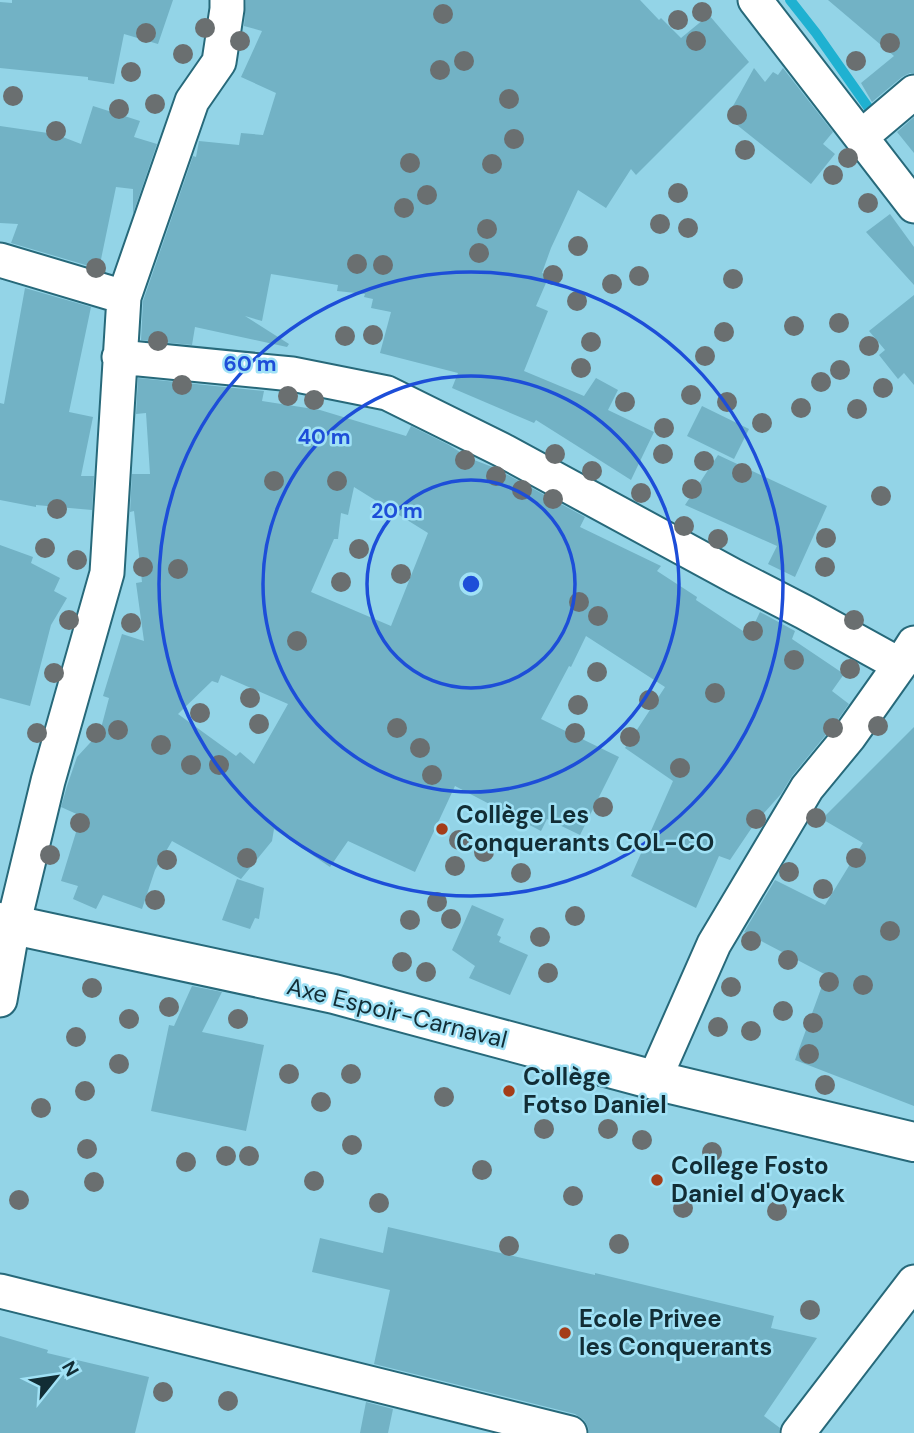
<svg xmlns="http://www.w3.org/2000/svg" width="914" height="1433" viewBox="0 0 914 1433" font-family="'DM Sans',sans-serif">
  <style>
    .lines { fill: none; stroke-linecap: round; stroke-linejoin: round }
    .stream { stroke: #1fb1d1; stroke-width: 10 }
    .building { fill: #72b2c5; fill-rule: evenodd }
    .minor-casing { stroke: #27697a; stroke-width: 37 }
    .tertiary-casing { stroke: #27697a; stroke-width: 42 }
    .minor { stroke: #fff; stroke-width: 33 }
    .tertiary { stroke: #fff; stroke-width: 38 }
    .tree { fill: #6a6f70 }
    .ring { fill: none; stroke: #1d4ed8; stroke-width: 3.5 }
    .poi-dot { fill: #a43d19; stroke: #a0e1f5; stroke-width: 2.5 }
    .labels { text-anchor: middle; stroke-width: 5; stroke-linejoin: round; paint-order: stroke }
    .poi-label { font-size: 24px; font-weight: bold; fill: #122d35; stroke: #a0e1f5; text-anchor: start }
    .street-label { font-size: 24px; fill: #122d35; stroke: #a0e1f5 }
    .centre { fill: #1d4ed8; stroke: #a0e1f5; stroke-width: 3.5 }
    .ring-label { font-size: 21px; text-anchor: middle; font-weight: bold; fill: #1d4ed8; stroke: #a0e1f5; stroke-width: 5; stroke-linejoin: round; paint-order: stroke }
  </style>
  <rect width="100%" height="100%" fill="#93d4e7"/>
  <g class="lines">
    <path class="stream" d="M 790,0 L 816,33 L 868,107"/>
  </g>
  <path class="building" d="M 12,0 L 173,0 L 158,44 L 124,34 L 114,84 L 88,80 L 88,77 L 0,68 L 0,2 L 12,3 Z
    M 246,0 L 640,0 L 659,20 L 661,18 L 681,38 L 709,15 L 749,62 L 636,175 L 631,169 L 606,208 L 578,190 L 551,248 L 542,273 L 549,276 L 536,306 L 548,311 L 524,371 L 584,396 L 596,378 L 618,390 L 608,410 L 654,432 L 631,480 L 536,420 L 534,423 L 452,388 L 458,373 L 380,353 L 391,312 L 371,308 L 373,299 L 364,297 L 365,294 L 337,291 L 338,285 L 271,274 L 262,321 L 245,316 L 289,344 L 287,347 L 195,327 L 192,345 L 141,340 L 143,301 L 193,156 L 196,157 L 199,141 L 239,145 L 241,133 L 263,135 L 276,93 L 241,77 L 262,31 L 244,26 Z
    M 828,0 L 914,0 L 914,73 L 910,73 L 902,77 L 872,102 L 861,83 L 894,56 Z
    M 754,68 L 765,82 L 773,72 L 778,75 L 783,68 L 833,132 L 823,144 L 835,154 L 811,184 L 727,117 Z
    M 93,106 L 140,121 L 134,137 L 157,144 L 133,214 L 133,189 L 116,187 L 99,269 L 11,243 L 18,224 L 0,223 L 0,126 L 55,134 L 81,144 Z
    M 914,117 L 914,153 L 897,132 Z
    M 890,214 L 914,247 L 914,285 L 866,232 Z
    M 25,288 L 91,307 L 69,412 L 93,417 L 81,476 L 94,476 L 92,510 L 36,505 L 36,507 L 0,500 L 0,403 L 4,404 Z
    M 914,295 L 914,385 L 904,373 L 898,379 L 879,355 L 885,350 L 869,331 Z
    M 138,378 L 264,391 L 262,401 L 320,410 L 406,436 L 411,426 L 449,445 L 469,458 L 495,468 L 585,517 L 580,527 L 661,566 L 657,571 L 697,597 L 696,600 L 749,635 L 760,612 L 795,631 L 792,639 L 844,674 L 832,691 L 849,704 L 834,725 L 792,776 L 781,794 L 755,823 L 730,860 L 719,856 L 696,908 L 631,876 L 673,781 L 625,748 L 665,687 L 586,636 L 571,667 L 569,666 L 541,719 L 619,757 L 580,835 L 547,819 L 541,831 L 455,786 L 415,872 L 348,841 L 330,867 L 274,829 L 272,841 L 241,879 L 172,841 L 155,870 L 142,909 L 103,895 L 96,909 L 73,899 L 78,886 L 61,881 L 81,816 L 61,807 L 67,786 L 77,757 L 100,732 L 109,698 L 103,696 L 122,634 L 144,641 L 136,583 L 142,582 L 134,511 L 130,512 L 132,474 L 150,474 L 146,413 L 136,414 ZM 354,487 L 428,533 L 391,626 L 311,592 L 334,539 L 338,539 L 341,513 L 348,515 ZM 221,675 L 288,704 L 254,764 L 240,752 L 236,756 L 178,714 L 212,681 L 218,683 Z
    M 702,406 L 749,429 L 734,459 L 687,436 Z
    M 718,455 L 827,506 L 795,577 L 768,564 L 777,546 L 685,505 Z
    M 0,545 L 33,557 L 31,563 L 60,578 L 54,591 L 67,598 L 51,625 L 30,706 L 0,698 Z
    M 914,727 L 914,1106 L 795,1060 L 826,975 L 744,932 L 775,880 L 825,905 L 863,843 L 822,819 Z
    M 237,879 L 264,888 L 259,919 L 255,918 L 250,929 L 222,920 Z
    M 472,905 L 504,919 L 497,935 L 501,937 L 499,942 L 528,955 L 510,995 L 469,978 L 475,966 L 452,950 Z
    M 192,986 L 222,992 L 202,1032 L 264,1045 L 246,1131 L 151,1111 L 169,1025 L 174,1026 Z
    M 388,1227 L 595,1275 L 595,1273 L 774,1316 L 771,1328 L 817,1338 L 764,1416 L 780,1428 L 779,1433 L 589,1433 L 588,1427 L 584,1420 L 575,1414 L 374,1364 L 390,1290 L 312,1272 L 320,1238 L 383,1253 Z
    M 0,1336 L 48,1350 L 47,1353 L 149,1377 L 135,1433 L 0,1433 Z
    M 366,1402 L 393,1409 L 388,1433 L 360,1433 Z"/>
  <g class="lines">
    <defs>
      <path id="minor" d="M 755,0 L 914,206
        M 861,137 L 914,92
        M 0,260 L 124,297
        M 119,357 L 292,374 L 387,393 L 504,451 L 734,576 L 804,612 L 900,665 L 914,643
        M 0,1000 L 13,926 L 48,781 L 107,573 L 124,297 L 192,101 L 219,62 L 227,9 L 227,0
        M 654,1080 L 714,944 L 807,788 L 849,737 L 900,665
        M 0,1291 L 570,1433
        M 798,1433 L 914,1282"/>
      <path id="tertiary" d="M 0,922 L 334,994 L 654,1080 L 914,1142"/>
    </defs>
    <use href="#minor" class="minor-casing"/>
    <use href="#tertiary" class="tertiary-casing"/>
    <use href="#minor" class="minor"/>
    <use href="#tertiary" class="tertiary"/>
  </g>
  <g class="tree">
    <circle cx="702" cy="12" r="10"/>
    <circle cx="443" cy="14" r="10"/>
    <circle cx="678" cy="20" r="10"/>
    <circle cx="205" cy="28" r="10"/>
    <circle cx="146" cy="33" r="10"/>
    <circle cx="240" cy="41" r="10"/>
    <circle cx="696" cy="41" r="10"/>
    <circle cx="890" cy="43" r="10"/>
    <circle cx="183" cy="54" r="10"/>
    <circle cx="464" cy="61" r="10"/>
    <circle cx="856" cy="61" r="10"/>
    <circle cx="440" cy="70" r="10"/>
    <circle cx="131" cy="72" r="10"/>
    <circle cx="13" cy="96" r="10"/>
    <circle cx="509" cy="99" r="10"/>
    <circle cx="155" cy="104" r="10"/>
    <circle cx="119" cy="109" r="10"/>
    <circle cx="737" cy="115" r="10"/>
    <circle cx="56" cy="131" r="10"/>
    <circle cx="514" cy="139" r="10"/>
    <circle cx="745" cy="150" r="10"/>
    <circle cx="848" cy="158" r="10"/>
    <circle cx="410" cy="163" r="10"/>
    <circle cx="492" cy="164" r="10"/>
    <circle cx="833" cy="175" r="10"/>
    <circle cx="678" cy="193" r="10"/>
    <circle cx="427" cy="195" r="10"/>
    <circle cx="868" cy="203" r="10"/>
    <circle cx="404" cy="208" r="10"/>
    <circle cx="660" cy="224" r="10"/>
    <circle cx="688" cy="228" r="10"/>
    <circle cx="487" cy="229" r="10"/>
    <circle cx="578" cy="246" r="10"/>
    <circle cx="479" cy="253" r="10"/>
    <circle cx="357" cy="264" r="10"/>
    <circle cx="383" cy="265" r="10"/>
    <circle cx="96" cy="268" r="10"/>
    <circle cx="553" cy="275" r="10"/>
    <circle cx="639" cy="276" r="10"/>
    <circle cx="733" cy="279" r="10"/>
    <circle cx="612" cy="284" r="10"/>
    <circle cx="577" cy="301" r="10"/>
    <circle cx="839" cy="323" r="10"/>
    <circle cx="794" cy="326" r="10"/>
    <circle cx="724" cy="332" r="10"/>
    <circle cx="373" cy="335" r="10"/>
    <circle cx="345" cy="336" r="10"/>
    <circle cx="158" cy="341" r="10"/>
    <circle cx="591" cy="342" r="10"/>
    <circle cx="869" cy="346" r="10"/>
    <circle cx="705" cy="356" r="10"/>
    <circle cx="581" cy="368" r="10"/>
    <circle cx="840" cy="370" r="10"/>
    <circle cx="821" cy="382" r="10"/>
    <circle cx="182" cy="385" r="10"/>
    <circle cx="883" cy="388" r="10"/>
    <circle cx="691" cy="395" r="10"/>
    <circle cx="288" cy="396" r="10"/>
    <circle cx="314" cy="400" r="10"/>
    <circle cx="625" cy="402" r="10"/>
    <circle cx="727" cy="402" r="10"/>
    <circle cx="801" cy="408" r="10"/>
    <circle cx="857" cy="409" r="10"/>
    <circle cx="762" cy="423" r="10"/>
    <circle cx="664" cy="428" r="10"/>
    <circle cx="555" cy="454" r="10"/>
    <circle cx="663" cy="454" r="10"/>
    <circle cx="465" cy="460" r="10"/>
    <circle cx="704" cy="461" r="10"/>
    <circle cx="592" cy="471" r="10"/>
    <circle cx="742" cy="473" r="10"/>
    <circle cx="496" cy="476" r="10"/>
    <circle cx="274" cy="481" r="10"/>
    <circle cx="337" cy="481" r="10"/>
    <circle cx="692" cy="489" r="10"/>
    <circle cx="522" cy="490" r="10"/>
    <circle cx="641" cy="493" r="10"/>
    <circle cx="881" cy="496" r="10"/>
    <circle cx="553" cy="499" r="10"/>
    <circle cx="57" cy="509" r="10"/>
    <circle cx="684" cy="526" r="10"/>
    <circle cx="826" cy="538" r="10"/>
    <circle cx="718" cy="539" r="10"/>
    <circle cx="45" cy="548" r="10"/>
    <circle cx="359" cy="549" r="10"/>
    <circle cx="77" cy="560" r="10"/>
    <circle cx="143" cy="567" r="10"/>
    <circle cx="825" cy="567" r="10"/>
    <circle cx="178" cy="569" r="10"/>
    <circle cx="401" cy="574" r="10"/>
    <circle cx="341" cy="582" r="10"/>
    <circle cx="579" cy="602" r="10"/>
    <circle cx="598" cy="616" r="10"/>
    <circle cx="69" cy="620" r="10"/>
    <circle cx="854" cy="620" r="10"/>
    <circle cx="131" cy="623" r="10"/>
    <circle cx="753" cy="631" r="10"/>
    <circle cx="297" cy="641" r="10"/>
    <circle cx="794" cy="660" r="10"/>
    <circle cx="850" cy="669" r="10"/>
    <circle cx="597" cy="672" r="10"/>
    <circle cx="54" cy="673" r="10"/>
    <circle cx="715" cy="693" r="10"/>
    <circle cx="250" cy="698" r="10"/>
    <circle cx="649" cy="700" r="10"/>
    <circle cx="578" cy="705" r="10"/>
    <circle cx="200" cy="713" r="10"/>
    <circle cx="259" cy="724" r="10"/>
    <circle cx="878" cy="726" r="10"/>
    <circle cx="397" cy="728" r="10"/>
    <circle cx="833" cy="728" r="10"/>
    <circle cx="118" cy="730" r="10"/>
    <circle cx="37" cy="733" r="10"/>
    <circle cx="96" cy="733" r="10"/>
    <circle cx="575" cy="733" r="10"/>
    <circle cx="630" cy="737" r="10"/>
    <circle cx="161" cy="745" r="10"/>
    <circle cx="420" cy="748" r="10"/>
    <circle cx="191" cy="765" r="10"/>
    <circle cx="219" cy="765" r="10"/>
    <circle cx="680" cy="768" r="10"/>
    <circle cx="432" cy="775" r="10"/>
    <circle cx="603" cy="807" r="10"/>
    <circle cx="816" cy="818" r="10"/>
    <circle cx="756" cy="819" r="10"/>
    <circle cx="80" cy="823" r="10"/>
    <circle cx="459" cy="840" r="10"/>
    <circle cx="484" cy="852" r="10"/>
    <circle cx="50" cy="855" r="10"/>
    <circle cx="247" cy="858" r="10"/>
    <circle cx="856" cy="858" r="10"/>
    <circle cx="167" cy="860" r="10"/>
    <circle cx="455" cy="866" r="10"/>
    <circle cx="789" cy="872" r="10"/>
    <circle cx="521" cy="873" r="10"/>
    <circle cx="823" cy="889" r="10"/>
    <circle cx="155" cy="900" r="10"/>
    <circle cx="437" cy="902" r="10"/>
    <circle cx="575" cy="916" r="10"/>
    <circle cx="451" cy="919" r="10"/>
    <circle cx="410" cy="920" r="10"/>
    <circle cx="890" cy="931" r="10"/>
    <circle cx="540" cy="937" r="10"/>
    <circle cx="751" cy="941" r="10"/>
    <circle cx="788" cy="960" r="10"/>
    <circle cx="402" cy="962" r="10"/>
    <circle cx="426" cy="972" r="10"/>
    <circle cx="548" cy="973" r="10"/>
    <circle cx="829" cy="982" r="10"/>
    <circle cx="863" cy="985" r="10"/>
    <circle cx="731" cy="987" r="10"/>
    <circle cx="92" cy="988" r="10"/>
    <circle cx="169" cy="1007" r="10"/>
    <circle cx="783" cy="1011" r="10"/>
    <circle cx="129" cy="1019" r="10"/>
    <circle cx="238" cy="1019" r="10"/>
    <circle cx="813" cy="1023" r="10"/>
    <circle cx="718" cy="1027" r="10"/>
    <circle cx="751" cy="1031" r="10"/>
    <circle cx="76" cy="1037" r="10"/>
    <circle cx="809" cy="1054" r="10"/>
    <circle cx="119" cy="1064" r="10"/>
    <circle cx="289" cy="1074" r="10"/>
    <circle cx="351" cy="1074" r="10"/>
    <circle cx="825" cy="1085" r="10"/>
    <circle cx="85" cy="1091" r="10"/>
    <circle cx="444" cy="1097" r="10"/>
    <circle cx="321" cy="1102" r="10"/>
    <circle cx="41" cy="1108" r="10"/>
    <circle cx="544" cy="1129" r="10"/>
    <circle cx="608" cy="1129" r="10"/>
    <circle cx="642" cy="1140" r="10"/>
    <circle cx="352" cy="1145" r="10"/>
    <circle cx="87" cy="1149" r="10"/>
    <circle cx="712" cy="1152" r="10"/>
    <circle cx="226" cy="1156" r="10"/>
    <circle cx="249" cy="1156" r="10"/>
    <circle cx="186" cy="1162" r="10"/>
    <circle cx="482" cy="1170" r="10"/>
    <circle cx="314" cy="1181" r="10"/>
    <circle cx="94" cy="1182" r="10"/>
    <circle cx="573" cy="1196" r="10"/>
    <circle cx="19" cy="1200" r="10"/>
    <circle cx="379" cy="1203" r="10"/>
    <circle cx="683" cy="1208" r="10"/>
    <circle cx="777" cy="1211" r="10"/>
    <circle cx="619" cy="1244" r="10"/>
    <circle cx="509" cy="1246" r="10"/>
    <circle cx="810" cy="1310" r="10"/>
    <circle cx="163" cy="1392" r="10"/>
    <circle cx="228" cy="1401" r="10"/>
  </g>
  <g class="ring">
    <circle cx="471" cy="584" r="104"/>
    <circle cx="471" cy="584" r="208"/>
    <circle cx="471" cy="584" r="312"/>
  </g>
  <g class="poi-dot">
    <circle cx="442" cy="829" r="7"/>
    <circle cx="509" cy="1091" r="7"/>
    <circle cx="657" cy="1180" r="7"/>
    <circle cx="565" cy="1333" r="7"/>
  </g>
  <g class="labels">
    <g class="poi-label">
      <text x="456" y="823">Collège Les<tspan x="456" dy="28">Conquerants COL-CO</tspan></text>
      <text x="523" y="1085">Collège<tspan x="523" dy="28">Fotso Daniel</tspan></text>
      <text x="671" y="1174">College Fosto<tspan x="671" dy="28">Daniel d'Oyack</tspan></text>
      <text x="579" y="1327">Ecole Privee<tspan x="579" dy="28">les Conquerants</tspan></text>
    </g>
    <g class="street-label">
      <text transform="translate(397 1013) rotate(14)" y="8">Axe Espoir-Carnaval</text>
    </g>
  </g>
  <circle cx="471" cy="584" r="10" class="centre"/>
  <g class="ring-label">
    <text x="250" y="371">60 m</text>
    <text x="324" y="444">40 m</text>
    <text x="397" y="518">20 m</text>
  </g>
  <g transform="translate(56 1377) rotate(60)" stroke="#a0e1f5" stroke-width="5" paint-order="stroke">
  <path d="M0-5L12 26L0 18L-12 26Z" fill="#122d35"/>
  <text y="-10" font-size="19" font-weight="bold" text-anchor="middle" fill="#122d35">N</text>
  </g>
</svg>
